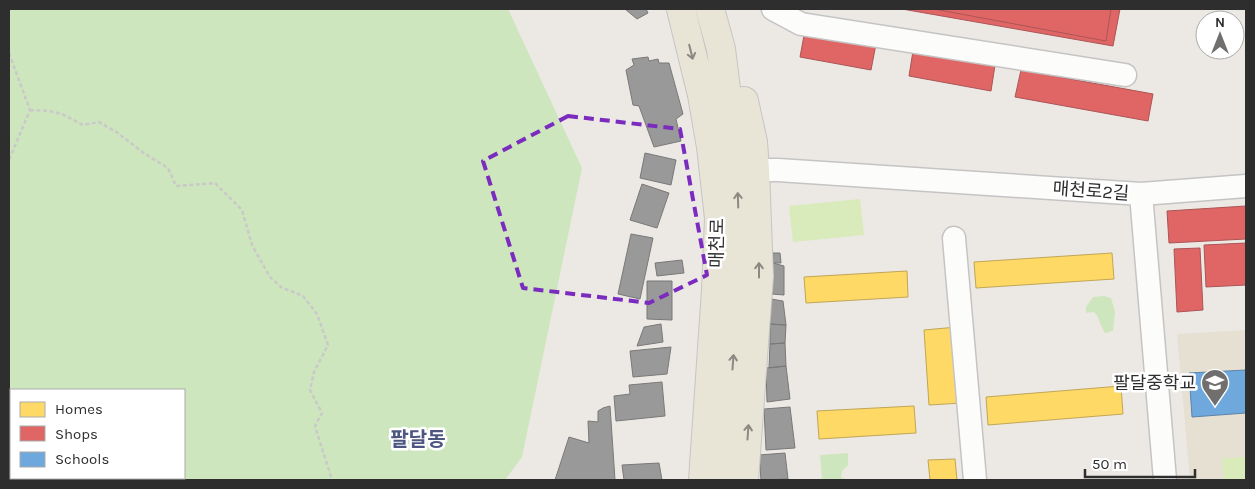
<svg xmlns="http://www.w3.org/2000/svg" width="1255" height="489" viewBox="0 0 1255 489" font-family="Karla,'Noto Sans KR',sans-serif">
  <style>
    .education { fill: #e6e0d3 }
    .green { fill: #cee6be; fill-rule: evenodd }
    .pitch { fill: #d9eabb }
    .homes { fill: #ffd966; stroke: #c0a655 }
    .shops { fill: #e06666; stroke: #ab5555 }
    .schools { fill: #6fa8dc; stroke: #5c83a8 }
    .industry { fill: #999; stroke: #797979 }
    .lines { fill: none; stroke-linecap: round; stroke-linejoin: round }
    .minor-casing { stroke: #c5c4c5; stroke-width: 25 }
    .major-casing { stroke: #c6c5c4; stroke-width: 30 }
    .path { stroke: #c9c9c8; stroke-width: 2.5; stroke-dasharray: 4 2.5; stroke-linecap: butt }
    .minor { stroke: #fcfcfb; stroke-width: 22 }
    .major { stroke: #e8e4d6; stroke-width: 28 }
    .oneway { stroke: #8b8982 }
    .marked { fill: none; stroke: #7b2cbf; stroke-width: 4; stroke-dasharray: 10 6; stroke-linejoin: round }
    .labels { text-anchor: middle; stroke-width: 5; stroke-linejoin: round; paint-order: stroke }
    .street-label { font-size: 18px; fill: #2e2e2e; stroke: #fff }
    .poi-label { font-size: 18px; fill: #2e2e2e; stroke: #fff; text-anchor: end }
    .quarter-label { font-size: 20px; font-weight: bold; fill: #4d5680; stroke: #fff }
  </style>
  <rect width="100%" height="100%" fill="#ece8e4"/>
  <path class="education" d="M 1246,330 L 1246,480 L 1190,480 L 1177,334 Z"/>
  <path class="green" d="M 9,9 L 508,9 L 582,168 L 522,457 L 505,480 L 9,480 ZM 11,390 L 184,390 L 184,478 L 11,478 Z
    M 1104,296 L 1111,298 L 1115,312 L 1113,331 L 1105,333 C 1100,326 1100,318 1094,312 L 1086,313 L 1086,307 L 1093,297 Z
    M 848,453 L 848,465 L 842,471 L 841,478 L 846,479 L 846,480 L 822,480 L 820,455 Z"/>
  <path class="pitch" d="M 860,199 L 864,235 L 793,242 L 789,206 Z
    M 1246,457 L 1246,480 L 1224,480 L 1222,458 Z"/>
  <path class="homes" d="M 1112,253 L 1114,279 L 976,288 L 974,262 Z
    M 907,271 L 908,297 L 806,303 L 804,277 Z
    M 957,327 L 962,403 L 929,405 L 924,330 Z
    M 1121,386 L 1123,414 L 988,425 L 986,397 Z
    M 914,406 L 916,433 L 819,439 L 817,411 Z
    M 955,459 L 957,480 L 930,480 L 928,460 Z"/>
  <path class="shops" d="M 902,9 L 1120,9 L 1113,46 Z
    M 934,9 L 1111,9 L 1106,41 Z
    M 805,30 L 876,44 L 871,70 L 800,57 Z
    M 913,51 L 995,65 L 991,91 L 909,76 Z
    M 1021,70 L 1153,94 L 1148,121 L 1015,97 Z
    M 1246,206 L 1246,239 L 1169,243 L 1167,211 Z
    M 1246,243 L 1246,285 L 1206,287 L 1204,245 Z
    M 1200,248 L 1203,310 L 1177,312 L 1174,249 Z"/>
  <path class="schools" d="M 1246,370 L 1246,413 L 1192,417 L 1189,373 Z"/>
  <path class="industry" d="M 625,9 L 646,9 L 648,13 L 637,19 Z
    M 648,57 L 649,61 L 658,59 L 659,63 L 669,63 L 683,114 L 676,119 L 681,141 L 654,147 L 639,106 L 633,105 L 626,70 L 634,65 L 632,59 Z
    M 645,153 L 676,160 L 671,185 L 640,178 Z
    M 642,184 L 669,193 L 657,228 L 630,220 Z
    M 631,234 L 653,238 L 640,299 L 618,294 Z
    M 773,253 L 780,253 L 781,263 L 773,263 Z
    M 682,260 L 684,273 L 657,276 L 655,263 Z
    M 773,263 L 784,266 L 784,295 L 772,294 Z
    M 647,281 L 672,281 L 672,320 L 647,319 Z
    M 771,299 L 783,301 L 786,325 L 770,324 Z
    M 661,324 L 663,342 L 637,346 L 644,327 Z
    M 770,324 L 786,325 L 785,343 L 770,344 Z
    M 785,343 L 786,366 L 769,368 L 770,344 Z
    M 671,347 L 667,374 L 633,377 L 630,351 Z
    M 786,366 L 790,399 L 767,402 L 766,368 Z
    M 662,382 L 665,416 L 616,421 L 614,396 L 630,394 L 629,385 Z
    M 610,406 L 615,480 L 555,480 L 569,437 L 589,443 L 588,421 L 598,422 L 598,411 L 603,408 Z
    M 790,407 L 795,448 L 766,450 L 764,409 Z
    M 785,453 L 788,479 L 761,480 L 759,455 Z
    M 659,463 L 662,480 L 624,480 L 622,465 Z"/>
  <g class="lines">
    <defs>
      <path id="minor" d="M 773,9 L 801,24 L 1125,75
        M 755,170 L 778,170 L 1141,194 L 1165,480
        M 1141,194 L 1246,186
        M 954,238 L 975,480"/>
      <path id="major" d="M 681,9 L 702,95 L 711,147 L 719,218 L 716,290 L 703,480
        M 710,9 L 721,49 L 727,97 L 738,181 L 740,250 L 724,480
        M 744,101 L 753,142 L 755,170 L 759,276 L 744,480"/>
    </defs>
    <use href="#minor" class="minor-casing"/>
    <use href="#major" class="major-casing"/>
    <path class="path" d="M 9,53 L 30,110 L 9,160
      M 30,110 L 49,111 L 62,114 L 83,125 L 99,122 L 118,133 L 142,152 L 168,168 L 176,186 L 215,183 L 242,210 L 252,245 L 270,277 L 281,287 L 303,296 L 317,314 L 328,345 L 314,372 L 310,390 L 322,413 L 315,426 L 332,480"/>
    <use href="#minor" class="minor"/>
    <use href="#major" class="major"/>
  </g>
  <defs><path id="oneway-shaft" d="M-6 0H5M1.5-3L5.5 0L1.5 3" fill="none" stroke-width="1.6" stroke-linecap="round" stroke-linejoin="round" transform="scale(1.25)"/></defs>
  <g class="oneway">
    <use href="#oneway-shaft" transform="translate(691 52) rotate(76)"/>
    <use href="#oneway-shaft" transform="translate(738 200) rotate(-92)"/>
    <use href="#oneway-shaft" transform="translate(759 270) rotate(-90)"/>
    <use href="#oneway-shaft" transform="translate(733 362) rotate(-86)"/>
    <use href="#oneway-shaft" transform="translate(748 432) rotate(-86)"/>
  </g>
  <path class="marked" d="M 568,116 L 680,129 L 707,275 L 649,303 L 523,288 L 483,161 Z"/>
  <defs>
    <symbol id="school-pin" viewBox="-11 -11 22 30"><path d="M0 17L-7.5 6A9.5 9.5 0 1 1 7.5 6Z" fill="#706f6e" stroke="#fff"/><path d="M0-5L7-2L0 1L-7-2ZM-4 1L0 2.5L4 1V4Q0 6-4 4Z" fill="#fff"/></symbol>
  </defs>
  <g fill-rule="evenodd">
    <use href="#school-pin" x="1199" y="367" width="32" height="43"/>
  </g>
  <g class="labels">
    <g class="street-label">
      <text transform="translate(1091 191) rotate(4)" y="6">매천로2길</text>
      <text transform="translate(717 243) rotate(-89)" y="6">매천로</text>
    </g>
    <g class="poi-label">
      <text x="1196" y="389">팔달중학교</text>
    </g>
    <g class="quarter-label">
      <text x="418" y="446">팔달동</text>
    </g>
  </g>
  <rect width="1255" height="489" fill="none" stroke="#2e2e2e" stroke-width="20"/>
  <rect x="10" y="389" width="175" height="90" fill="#ffffff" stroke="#ababab"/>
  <rect x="20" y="402" width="25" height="15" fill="#ffd966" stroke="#ababab"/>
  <text x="55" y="414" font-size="15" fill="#2e2e2e">Homes</text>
  <rect x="20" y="426" width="25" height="15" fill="#e06666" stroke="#ababab"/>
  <text x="55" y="439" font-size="15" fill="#2e2e2e">Shops</text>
  <rect x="20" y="452" width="25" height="15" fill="#6fa8dc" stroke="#ababab"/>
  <text x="55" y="464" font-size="15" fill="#2e2e2e">Schools</text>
  <g transform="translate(1220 35)"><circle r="24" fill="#ffffff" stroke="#ababab"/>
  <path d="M0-4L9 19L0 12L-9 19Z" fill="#706f6e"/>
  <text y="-8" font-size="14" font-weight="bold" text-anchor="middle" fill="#2e2e2e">N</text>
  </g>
  <path d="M1085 469v8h110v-8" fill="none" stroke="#2e2e2e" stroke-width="2.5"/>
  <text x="1092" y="469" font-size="15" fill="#2e2e2e" stroke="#ffffff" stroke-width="4" paint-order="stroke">50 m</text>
</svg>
